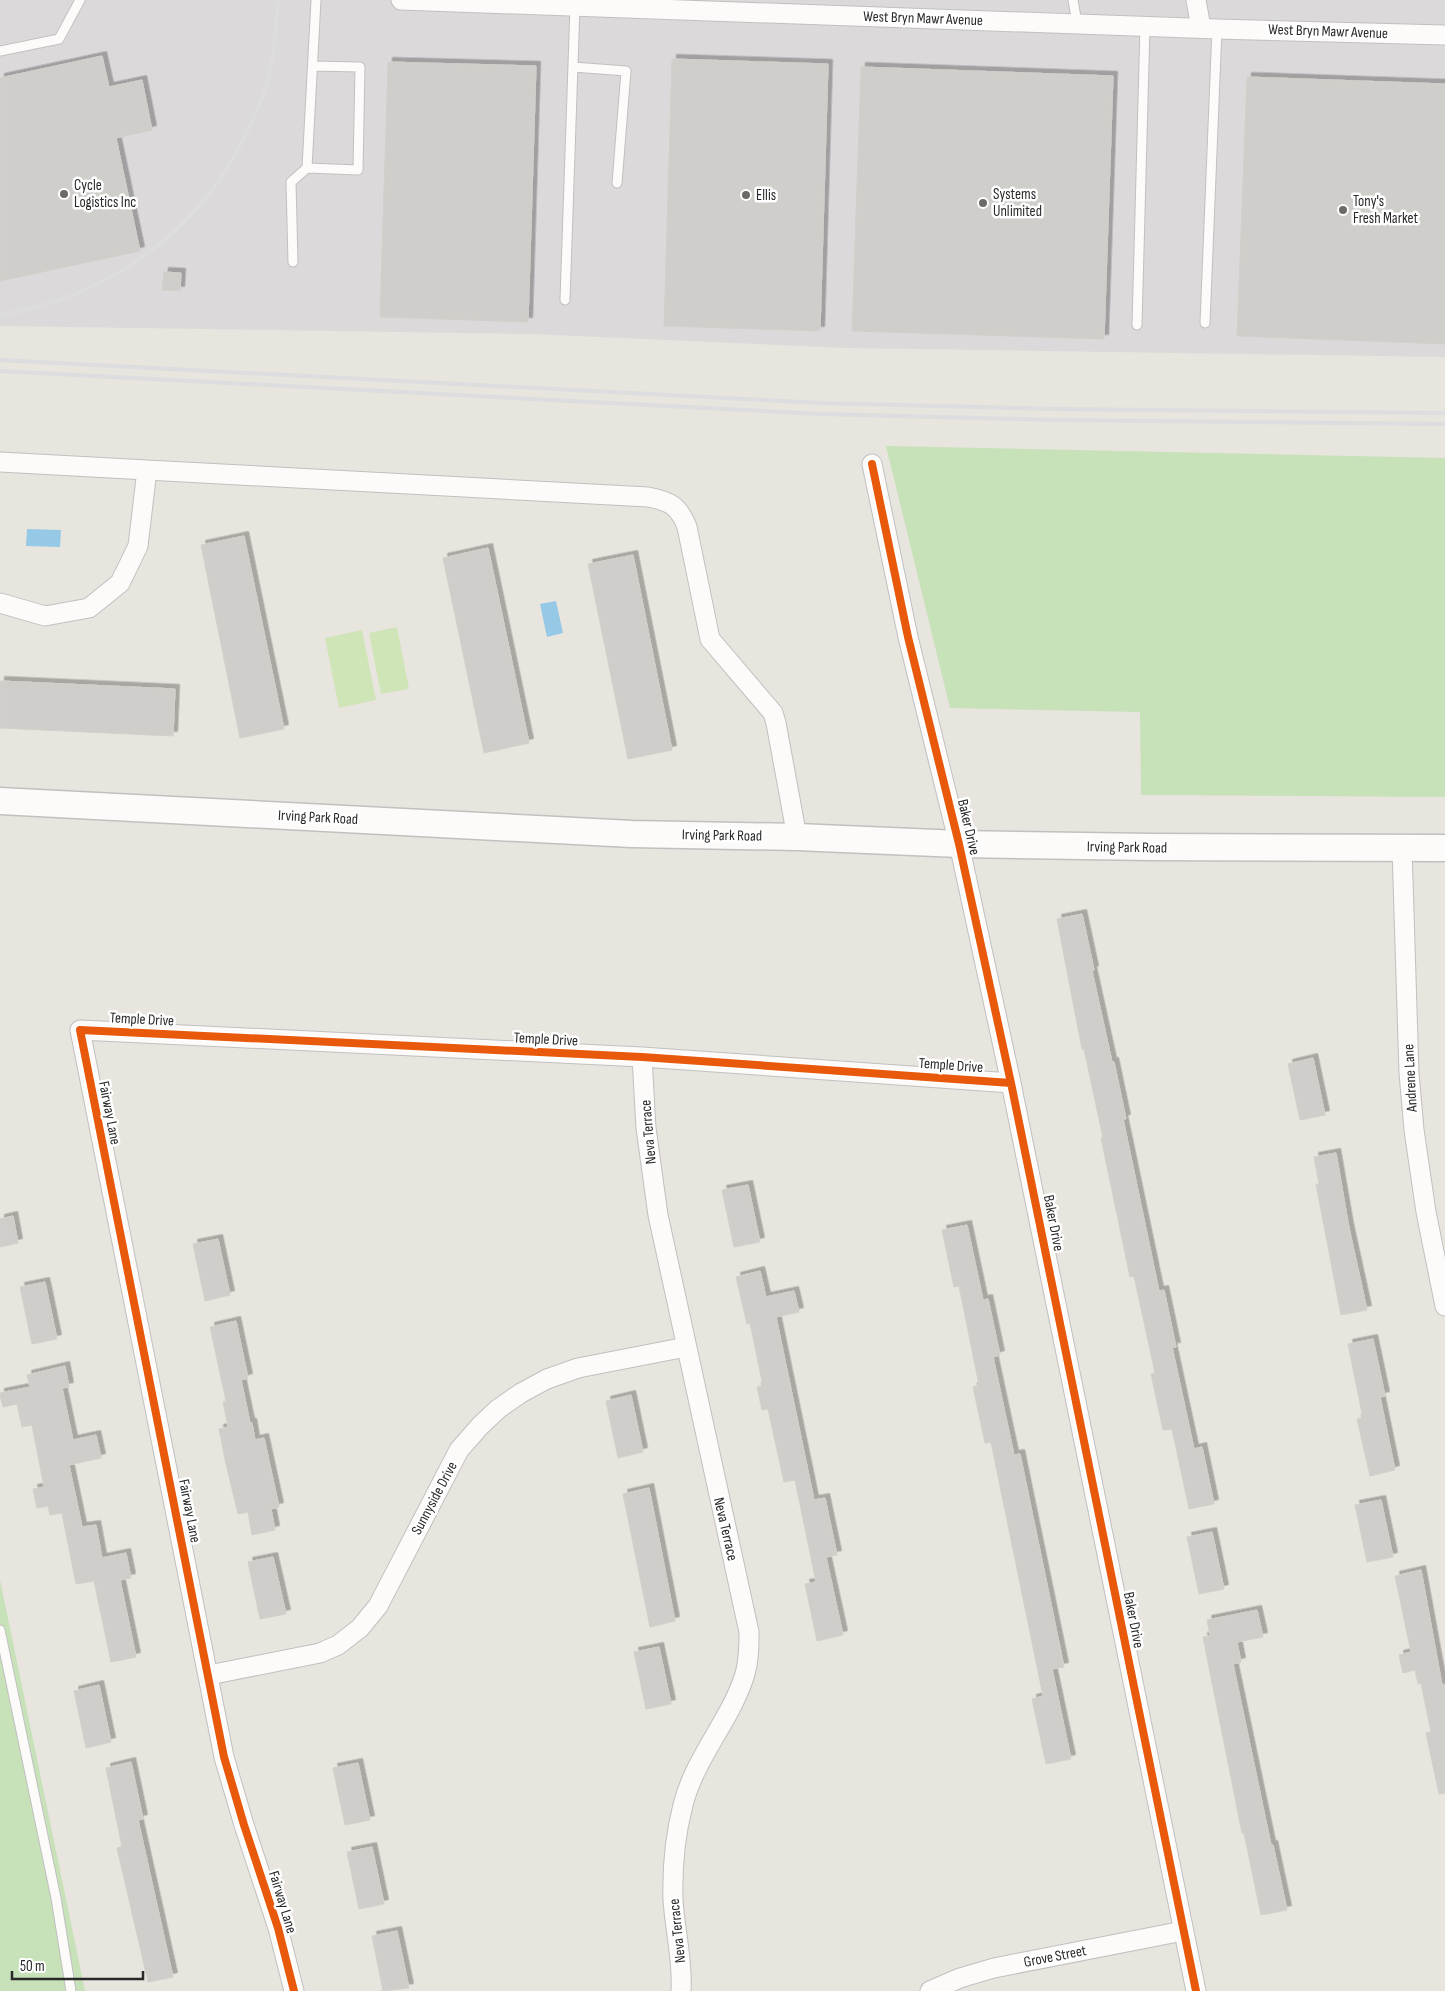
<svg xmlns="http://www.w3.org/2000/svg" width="1445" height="1991" viewBox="0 0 1445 1991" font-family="'Sofia Sans Condensed',sans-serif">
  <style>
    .industrial { fill: #dcd9da }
    .green { fill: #c7e1b9 }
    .pitch { fill: #d0e5b7 }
    .water { fill: #96c9e5 }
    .building { fill: #d0ceca; stroke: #d2d0cb; filter: url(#shadow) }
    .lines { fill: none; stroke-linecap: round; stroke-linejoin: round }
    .lane-casing { stroke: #c1c0c0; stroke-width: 11 }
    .street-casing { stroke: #c1c0c0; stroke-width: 21 }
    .secondary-casing { stroke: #c1c0c0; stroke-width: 29 }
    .lane { stroke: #fcfbfa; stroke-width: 9 }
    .street { stroke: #fcfbfa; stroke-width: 19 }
    .secondary { stroke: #fcfbfa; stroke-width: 26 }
    .rail { stroke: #dddcde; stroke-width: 4 }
    .cycleway-casing { stroke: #fff; stroke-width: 11 }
    .cycleway { stroke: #e8590c; stroke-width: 8 }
    .poi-dot { fill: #6c6a68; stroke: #fff; stroke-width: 2 }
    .labels { text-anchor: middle; stroke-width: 5; stroke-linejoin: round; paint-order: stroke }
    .street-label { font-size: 15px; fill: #292929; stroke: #fff }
    .poi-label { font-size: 15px; fill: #292929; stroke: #fff; text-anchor: start }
  </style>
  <defs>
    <filter id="shadow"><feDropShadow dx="4.5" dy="-4.5" stdDeviation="0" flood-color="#0004"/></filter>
  </defs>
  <rect width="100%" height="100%" fill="#e8e4de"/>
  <path class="industrial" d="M 0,0 L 1445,0 L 1445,357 L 846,348 L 530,334 L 0,326 Z"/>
  <path class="green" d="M 886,446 L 1445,458 L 1445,797 L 1141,795 L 1140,712 L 950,708 Z
    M 0,1580 L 85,1991 L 0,1991 Z"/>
  <path class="pitch" d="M 397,627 L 409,689 L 381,694 L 369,633 Z
    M 362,630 L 376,700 L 339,708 L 325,638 Z"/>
  <path class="water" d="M 27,529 L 61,530 L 60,547 L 26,546 Z
    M 556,601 L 563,633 L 547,637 L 540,604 Z"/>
  <path class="building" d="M 102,56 L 109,87 L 142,80 L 152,130 L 116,138 L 140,251 L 0,281 L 0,78 Z
    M 672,59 L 828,64 L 820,331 L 664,326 Z
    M 388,62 L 536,66 L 528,322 L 380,317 Z
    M 861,67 L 1113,76 L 1104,339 L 852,331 Z
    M 1247,77 L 1445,84 L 1445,344 L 1237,336 Z
    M 164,272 L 181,273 L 180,291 L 162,290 Z
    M 244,536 L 284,729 L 240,738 L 201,545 Z
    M 488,548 L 529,743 L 484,753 L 443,558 Z
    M 633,555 L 672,750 L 628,759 L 588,564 Z
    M 0,681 L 175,689 L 173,736 L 0,728 Z
    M 1082,914 L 1094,970 L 1092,971 L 1112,1062 L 1114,1062 L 1126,1119 L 1123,1119 L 1159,1291 L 1164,1290 L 1176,1347 L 1172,1347 L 1194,1449 L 1202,1447 L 1214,1504 L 1189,1509 L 1172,1429 L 1163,1430 L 1151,1374 L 1155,1373 L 1134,1276 L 1130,1277 L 1101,1138 L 1103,1138 L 1084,1049 L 1082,1049 L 1057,919 Z
    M 1313,1058 L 1325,1115 L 1300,1120 L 1288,1064 Z
    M 1336,1153 L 1349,1228 L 1367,1310 L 1341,1315 L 1316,1184 L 1319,1184 L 1314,1157 Z
    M 748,1185 L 760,1242 L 734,1247 L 722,1190 Z
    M 13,1216 L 18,1243 L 0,1247 L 0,1219 Z
    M 967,1225 L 983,1300 L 988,1299 L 1000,1355 L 993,1357 L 1014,1455 L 1020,1454 L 1064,1667 L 1052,1669 L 1071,1759 L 1046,1764 L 1032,1699 L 1043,1696 L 991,1442 L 985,1443 L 973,1387 L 979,1385 L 959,1286 L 954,1287 L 942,1230 Z
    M 218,1239 L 230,1295 L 205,1301 L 193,1244 Z
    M 760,1271 L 766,1297 L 794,1291 L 799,1312 L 776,1317 L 814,1500 L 825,1498 L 837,1555 L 826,1557 L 843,1635 L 817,1641 L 805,1584 L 816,1582 L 795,1480 L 784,1482 L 768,1409 L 762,1410 L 757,1387 L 763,1386 L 750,1323 L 747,1324 L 736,1277 Z
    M 45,1282 L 57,1339 L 32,1344 L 20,1287 Z
    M 236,1321 L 248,1378 L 241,1380 L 250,1423 L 252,1423 L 255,1440 L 264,1438 L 279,1507 L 271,1509 L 275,1530 L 252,1535 L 248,1512 L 238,1514 L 226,1464 L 219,1429 L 228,1427 L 223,1402 L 226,1401 L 210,1327 Z
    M 1373,1339 L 1385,1396 L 1380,1397 L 1395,1470 L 1370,1476 L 1357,1419 L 1363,1418 L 1348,1344 Z
    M 65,1366 L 69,1387 L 62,1388 L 73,1440 L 96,1435 L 101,1458 L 69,1465 L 82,1527 L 96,1525 L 102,1558 L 126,1553 L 131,1578 L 120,1580 L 136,1657 L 111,1662 L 94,1581 L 76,1584 L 62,1513 L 50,1515 L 48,1506 L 37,1508 L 33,1489 L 44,1487 L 32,1425 L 22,1427 L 17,1404 L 3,1407 L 0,1395 L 0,1393 L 30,1387 L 27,1375 Z
    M 631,1395 L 643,1452 L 618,1458 L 606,1401 Z
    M 649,1488 L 675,1621 L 650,1627 L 623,1494 Z
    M 1381,1500 L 1393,1557 L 1367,1562 L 1355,1505 Z
    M 1212,1532 L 1224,1589 L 1199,1594 L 1187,1537 Z
    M 273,1557 L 286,1614 L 260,1619 L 248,1562 Z
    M 1421,1570 L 1442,1685 L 1445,1685 L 1445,1793 L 1439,1794 L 1426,1733 L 1431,1732 L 1421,1683 L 1418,1684 L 1415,1670 L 1403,1673 L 1399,1655 L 1411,1652 L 1395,1576 Z
    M 1257,1610 L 1263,1637 L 1237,1642 L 1241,1662 L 1233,1664 L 1271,1845 L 1273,1845 L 1287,1910 L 1261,1915 L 1244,1833 L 1242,1833 L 1203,1637 L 1210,1636 L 1207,1620 Z
    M 659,1647 L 671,1704 L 646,1709 L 634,1652 Z
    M 99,1685 L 111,1742 L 86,1748 L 74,1691 Z
    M 131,1762 L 143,1819 L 138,1820 L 173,1977 L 148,1982 L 117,1848 L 122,1847 L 106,1768 Z
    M 358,1763 L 370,1820 L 345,1825 L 333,1768 Z
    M 372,1847 L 384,1904 L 359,1909 L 347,1852 Z
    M 397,1931 L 409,1988 L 383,1991 L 372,1936 Z"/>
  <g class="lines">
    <defs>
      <path id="lane" d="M 1073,0 L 1077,23
        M 0,51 L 59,39 L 80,0
        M 573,67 L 626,71 L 617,183
        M 307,168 L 358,170 L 360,67 L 313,66
        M 293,262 L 291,182 L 307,168 L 316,0
        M 565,300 L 575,6
        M 1205,323 L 1217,29
        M 1137,325 L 1145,26
        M 0,1630 L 56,1898 L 71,1991"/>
      <path id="street" d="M 401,0 L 1217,29 L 1445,35
        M 1196,0 L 1201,28
        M 0,462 L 147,470 L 138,546 L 120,583 L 89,608 L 45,616 L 0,603
        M 872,464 L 908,637 L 959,844 L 1011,1083 L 1196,1991
        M 147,470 L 648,497 C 670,501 679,506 687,527 L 710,639 L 773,713 L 776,723 L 797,837
        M 1402,848 L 1409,1073 L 1414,1130 L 1426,1212 L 1445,1306
        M 642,1057 L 646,1128 L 658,1215 L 749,1632 C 749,1646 749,1660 745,1674 C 731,1720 695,1757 683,1805 C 675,1836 672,1867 673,1900 C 675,1931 683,1960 681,1991
        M 209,1675 L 320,1653 L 338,1645 L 360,1628 L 378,1606 L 459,1450 L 480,1426 L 498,1409 L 521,1393 L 547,1379 L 578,1368 L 686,1347
        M 294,1991 L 278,1928 L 244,1825 L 224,1757 L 80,1030 L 642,1057 L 1011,1083
        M 930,1991 L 960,1978 L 994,1968 L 1183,1931"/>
      <path id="secondary" d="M 0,801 L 632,834 L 797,837 L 959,844 L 1151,847 L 1445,848"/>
    </defs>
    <use href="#lane" class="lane-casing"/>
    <use href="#street" class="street-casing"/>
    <use href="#secondary" class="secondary-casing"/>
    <use href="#lane" class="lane"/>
    <use href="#street" class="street"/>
    <use href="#secondary" class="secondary"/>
    <path class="rail" d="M 0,315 C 106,298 198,233 245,136 C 253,120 261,104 266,87 C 274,59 276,29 278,0
      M 0,360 L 821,403 L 1057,409 L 1445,413
      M 0,371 L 820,414 L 1056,420 L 1445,424"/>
    <defs>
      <path id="cycleway" d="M 872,464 L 908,637 L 959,844 L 1011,1083 L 1196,1991
        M 294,1991 L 278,1928 L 244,1825 L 224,1757 L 80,1030 L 642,1057 L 1011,1083"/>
    </defs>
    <use href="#cycleway" class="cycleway-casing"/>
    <use href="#cycleway" class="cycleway"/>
  </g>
  <g class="poi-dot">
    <circle cx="64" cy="194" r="5"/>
    <circle cx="746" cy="195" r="5"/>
    <circle cx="983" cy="203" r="5"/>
    <circle cx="1343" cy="210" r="5"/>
  </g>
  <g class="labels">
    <g class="street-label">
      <text transform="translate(923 18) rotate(2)" y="5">West Bryn Mawr Avenue</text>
      <text transform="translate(1328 31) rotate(2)" y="5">West Bryn Mawr Avenue</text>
      <text transform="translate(318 817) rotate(3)" y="5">Irving Park Road</text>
      <text transform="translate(969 827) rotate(77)" y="5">Baker Drive</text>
      <text transform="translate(722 835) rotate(1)" y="5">Irving Park Road</text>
      <text transform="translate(1127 847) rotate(1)" y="5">Irving Park Road</text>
      <text transform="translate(142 1019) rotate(3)" y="5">Temple Drive</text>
      <text transform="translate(546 1039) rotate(3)" y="5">Temple Drive</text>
      <text transform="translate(951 1065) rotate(4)" y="5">Temple Drive</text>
      <text transform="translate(1410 1078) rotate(-93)" y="5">Andrene Lane</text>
      <text transform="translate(110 1113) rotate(79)" y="5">Fairway Lane</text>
      <text transform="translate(648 1132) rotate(-95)" y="5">Neva Terrace</text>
      <text transform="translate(1054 1223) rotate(79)" y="5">Baker Drive</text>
      <text transform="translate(434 1498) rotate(-62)" y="5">Sunnyside Drive</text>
      <text transform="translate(190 1511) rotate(79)" y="5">Fairway Lane</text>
      <text transform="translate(726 1529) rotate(77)" y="5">Neva Terrace</text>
      <text transform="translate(1134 1620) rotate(79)" y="5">Baker Drive</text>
      <text transform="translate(283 1902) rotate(73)" y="5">Fairway Lane</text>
      <text transform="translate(677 1931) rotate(-96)" y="5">Neva Terrace</text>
      <text transform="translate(1055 1956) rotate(-11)" y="5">Grove Street</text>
    </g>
    <g class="poi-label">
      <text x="74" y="190">Cycle<tspan x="74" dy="17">Logistics Inc</tspan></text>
      <text x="993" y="199">Systems<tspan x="993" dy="17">Unlimited</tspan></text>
      <text x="756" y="200">Ellis</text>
      <text x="1353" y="206">Tony's<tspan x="1353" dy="17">Fresh Market</tspan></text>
    </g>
  </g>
  <path d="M12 1971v8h131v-8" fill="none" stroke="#292929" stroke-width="2.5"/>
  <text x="20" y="1971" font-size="15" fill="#292929" stroke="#ffffff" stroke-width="4" paint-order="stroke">50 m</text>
</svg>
